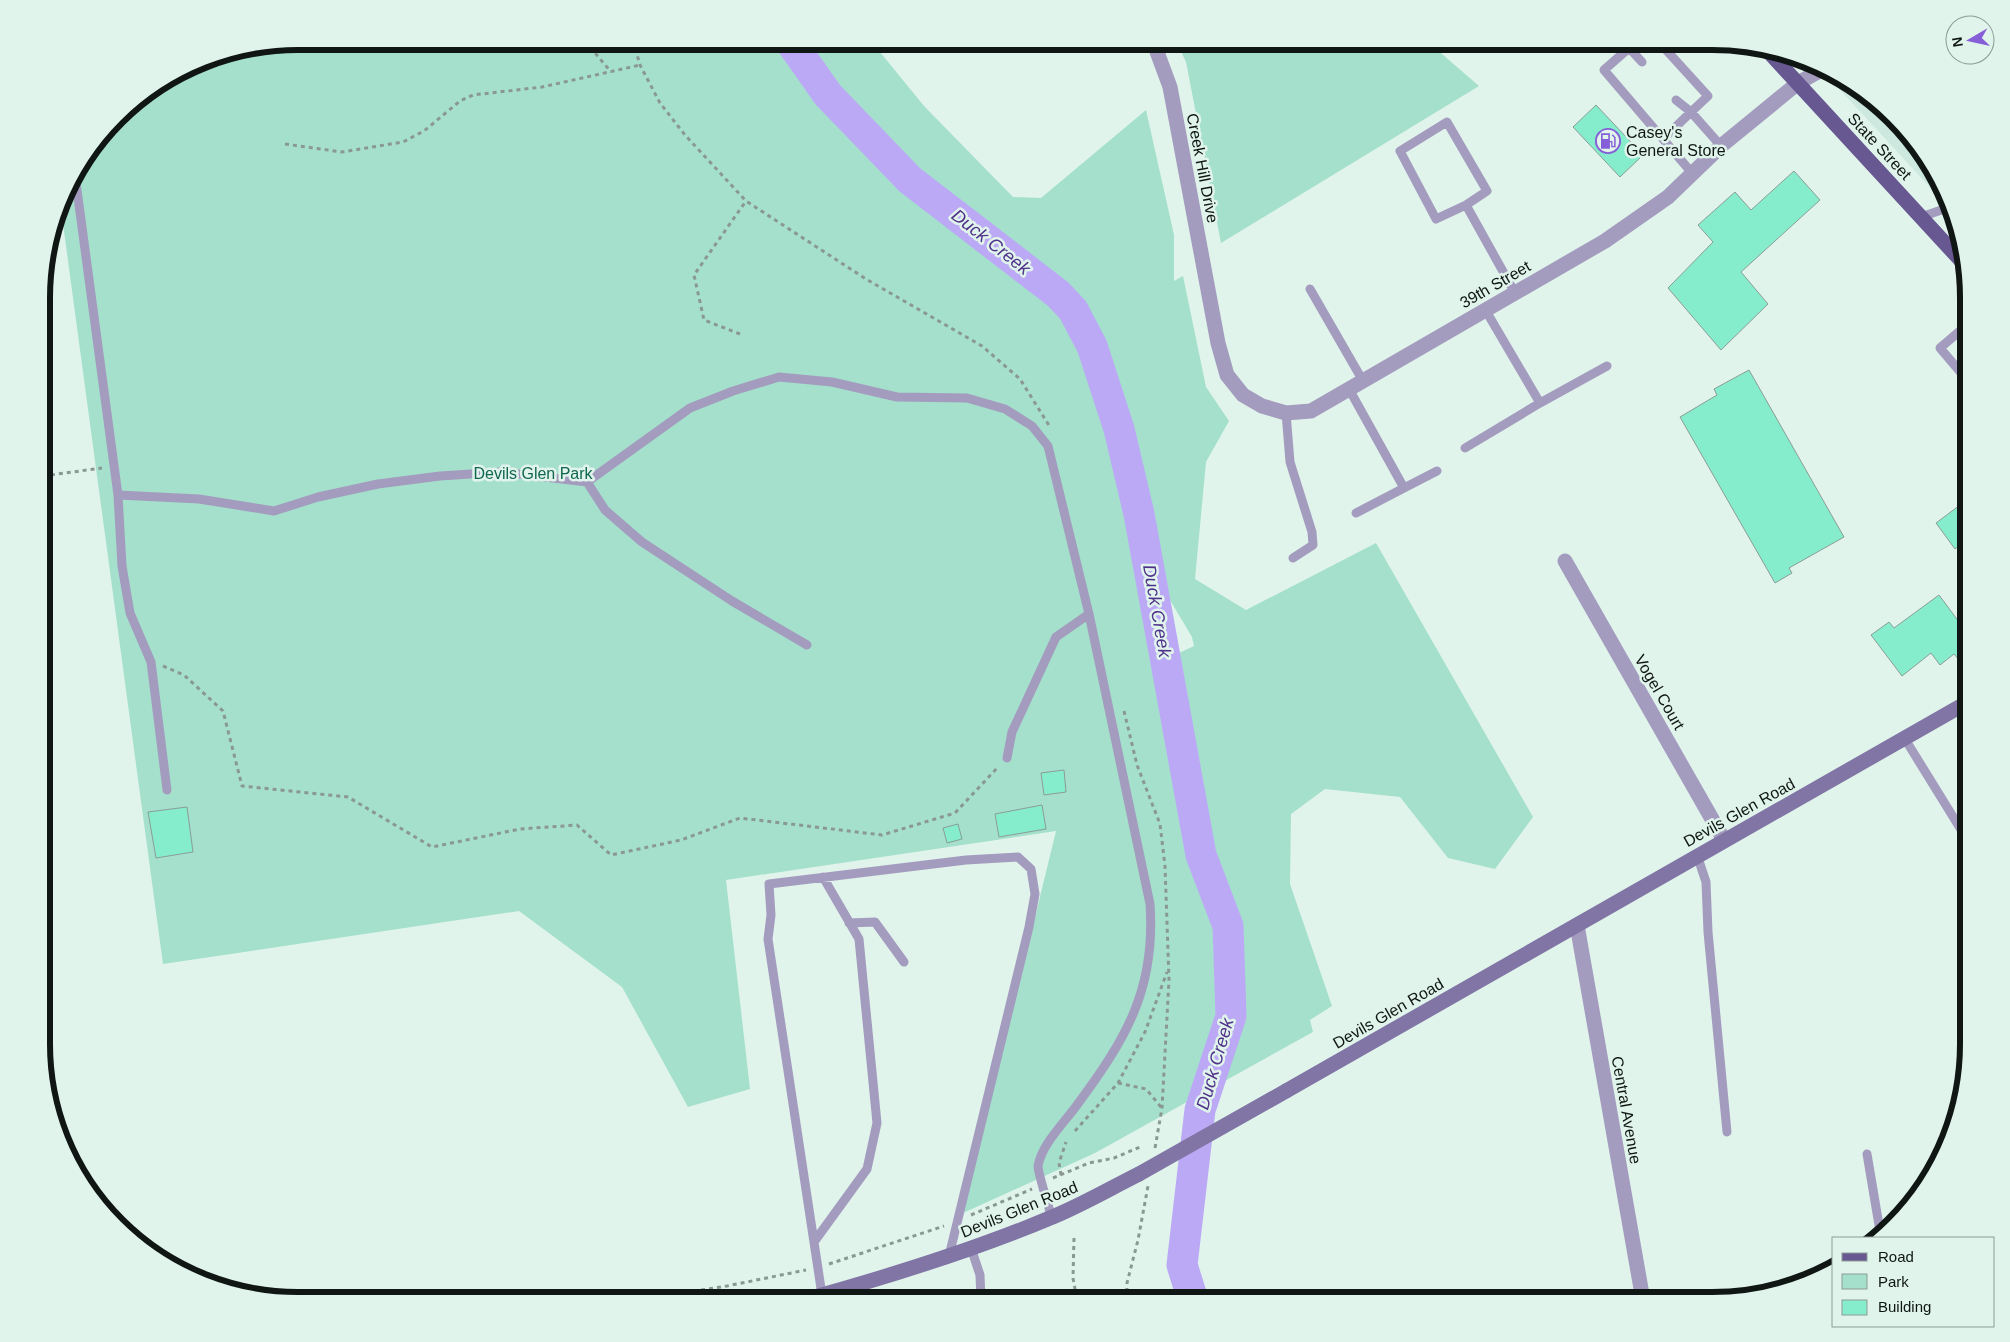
<svg xmlns="http://www.w3.org/2000/svg" width="2010" height="1342" viewBox="0 0 2010 1342" font-family="Arial,sans-serif">
  <style>
    .built { fill: #cde9df }
    .green { fill: #a5e0cc; fill-rule: evenodd }
    .lines { fill: none; stroke-linecap: round; stroke-linejoin: round }
    .river { stroke: #bca9f6; stroke-width: 31 }
    .building { fill: #85edcc; stroke: #8b9d96 }
    .path { stroke: #8a9892; stroke-width: 3; stroke-dasharray: 4 4; stroke-linecap: butt }
    .service { stroke: #a49cbe; stroke-width: 9 }
    .minor { stroke: #a49cbe; stroke-width: 15 }
    .tertiary { stroke: #a49cbe; stroke-width: 15 }
    .secondary { stroke: #8175a5; stroke-width: 15 }
    .primary { stroke: #685892; stroke-width: 15 }
    .secondary-bridge { stroke: #8175a5; stroke-width: 15 }
    .labels { text-anchor: middle; stroke-width: 5; stroke-linejoin: round; paint-order: stroke }
    .poi-label { font-size: 16px; fill: #0f1613; stroke: #e0f4ec; text-anchor: start }
    .street-label { font-size: 16px; fill: #0f1613; stroke: #e0f4ec }
    .park-label { font-size: 16px; fill: #126651; stroke: #e0f4ec }
    .water-label { font-size: 18px; font-style: italic; fill: #50328a; stroke: #e0f4ec }
    .rim { fill: none; stroke: #0f1613; stroke-width: 6 }
  </style>
  <rect width="100%" height="100%" fill="#e0f4ec"/>
  <path class="built" d="M 1819,67 L 1855,85 L 1905,129 L 1934,170 L 1950,209 Z"/>
  <path class="green" d="M 298,41 L 871,41 L 924,106 L 1013,197 L 1041,198 L 1146,110 L 1174,235 L 1174,281 L 1183,276 L 1206,387 L 1229,421 L 1206,462 L 1195,579 L 1246,610 L 1376,543 L 1533,817 L 1495,869 L 1448,858 L 1400,797 L 1325,789 L 1291,814 L 1290,884 L 1332,1006 L 1310,1020 L 1313,1032 L 1095,1153 L 963,1213 L 1056,831 L 726,880 L 750,1089 L 688,1107 L 622,987 L 519,911 L 163,964 L 61,209 L 68,184 L 129,105 L 200,61 ZM 1156,551 L 1167,595 L 1192,637 L 1194,646 L 1179,653 L 1149,565 Z
    M 1176,41 L 1427,41 L 1479,86 L 1221,243 L 1186,62 Z"/>
  <g class="lines">
    <path class="river" d="M 790,41 L 828,95 L 910,180 L 1058,294 L 1073,310 L 1092,346 L 1119,429 L 1139,514 L 1201,855 L 1228,926 L 1231,1016 L 1200,1110 L 1182,1265 L 1193,1300"/>
  </g>
  <path class="building" d="M 1596,105 L 1643,155 L 1620,177 L 1573,127 Z
    M 1794,171 L 1820,200 L 1741,272 L 1768,304 L 1721,350 L 1668,288 L 1713,242 L 1698,225 L 1735,192 L 1751,210 Z
    M 1749,370 L 1844,537 L 1789,568 L 1792,573 L 1775,583 L 1680,417 L 1717,395 L 1714,389 Z
    M 1968,499 L 1968,539 L 1955,549 L 1936,523 Z
    M 1939,595 L 1968,634 L 1968,653 L 1959,660 L 1954,654 L 1940,665 L 1931,653 L 1902,676 L 1871,635 L 1889,622 L 1894,628 Z
    M 1064,770 L 1066,792 L 1044,795 L 1041,773 Z
    M 1042,805 L 1046,829 L 999,837 L 995,814 Z
    M 187,807 L 193,852 L 156,858 L 148,812 Z
    M 958,824 L 962,839 L 947,843 L 943,828 Z"/>
  <g class="lines">
    <path class="path" d="M 585,41 L 611,72
      M 633,41 L 640,65 L 660,103 L 685,135 L 746,201 L 866,279 L 982,346 L 1020,379 L 1050,427
      M 285,144 L 342,152 L 403,142 L 424,131 L 460,101 L 473,95 L 542,87 L 640,65
      M 740,334 L 704,320 L 694,275 L 746,201
      M 43,476 L 102,468
      M 163,666 L 184,675 L 223,711 L 242,786 L 348,797 L 432,847 L 520,829 L 577,825 L 611,855 L 681,840 L 740,818 L 882,835 L 955,813 L 999,766
      M 1124,711 L 1137,765 L 1160,824 L 1165,866 L 1169,980 L 1162,1108 L 1155,1148
      M 1118,1083 L 1146,1089 L 1161,1107
      M 1075,1131 L 1118,1083 L 1145,1032 L 1167,972
      M 1061,1175 L 1059,1163 L 1066,1142
      M 1053,1178 L 1089,1163 L 1114,1158 L 1140,1147
      M 971,1215 L 1032,1189
      M 1074,1238 L 1073,1278 L 1077,1300
      M 829,1264 L 944,1226
      M 1127,1300 L 1127,1283 L 1138,1240 L 1148,1186
      M 630,1301 L 727,1286 L 806,1270"/>
    <path class="service" d="M 1637,41 L 1604,70 L 1692,173
      M 1658,41 L 1708,96 L 1691,112 L 1676,100
      M 1629,48 L 1642,62
      M 1663,139 L 1691,112 L 1721,146
      M 75,175 L 118,495 L 122,566 L 130,613 L 151,662 L 167,790
      M 1466,205 L 1487,191 L 1447,122 L 1400,151 L 1436,219 L 1466,205 L 1515,293
      M 1921,217 L 1950,207
      M 1310,289 L 1363,381
      M 1968,324 L 1940,348 L 1968,381
      M 1349,389 L 1404,488 L 1356,513
      M 1540,403 L 1607,366
      M 1286,413 L 1290,462 L 1312,532 L 1313,545 L 1293,558
      M 1465,448 L 1540,403 L 1486,311
      M 587,482 L 605,510 L 642,542 L 732,601 L 807,645
      M 1404,488 L 1437,471
      M 118,495 L 199,499 L 274,511 L 318,497 L 378,484 L 440,476 L 501,472 L 587,482 L 690,408 L 733,391 L 779,377 L 832,382 L 897,397 L 967,398 L 1005,409 L 1032,426 L 1048,446 L 1089,614 L 1150,904 C 1156,989 1126,1039 1077,1105 C 1064,1123 1042,1144 1038,1166 C 1038,1173 1049,1208 1052,1218
      M 1905,739 L 1968,841
      M 1007,758 L 1012,732 L 1056,637 L 1089,614
      M 1697,855 L 1706,882 L 1708,932 L 1727,1132
      M 849,923 L 875,922 L 904,962
      M 1867,1154 L 1881,1237
      M 814,1242 L 867,1169 L 877,1123 L 859,939 L 823,877
      M 971,1248 L 980,1275 L 981,1300
      M 822,1295 L 768,939 L 771,915 L 769,884 L 966,860 L 1018,857 L 1031,869 L 1035,894 L 1029,927 L 949,1256"/>
    <path class="minor" d="M 1153,41 L 1170,87 L 1218,343 L 1227,375 L 1243,395 L 1262,406 L 1286,413 L 1311,411 L 1605,241 L 1668,197 L 1721,146 L 1798,83 L 1823,69
      M 1565,561 L 1724,840"/>
    <path class="tertiary" d="M 1577,925 L 1643,1300"/>
    <path class="secondary" d="M 1286,1091 L 1968,702
      M 800,1301 C 884,1278 969,1252 1050,1218 C 1080,1206 1109,1189 1139,1174"/>
    <path class="primary" d="M 1767,50 L 1966,266"/>
    <path class="secondary-bridge" d="M 1139,1174 L 1286,1091"/>
  </g>
  <defs>
    <symbol id="fuel-ring" viewBox="-11 -11 22 22"><circle r="9.5" fill="#e0f4ec" stroke="#865ed8" stroke-width="1.5"/><path d="M-5.5-6h7V0h2V4h1.3V-2.5L3-4.5l.8-.8L6-3V5H2.5V1h-1V6h-7ZM-4.2-4.7v3.2H.2V-4.7Z" fill="#865ed8"/></symbol>
  </defs>
  <g fill-rule="evenodd">
    <use href="#fuel-ring" x="1594" y="127" width="28" height="28"/>
  </g>
  <g class="labels">
    <g class="poi-label">
      <text x="1626" y="138">Casey's<tspan x="1626" dy="18">General Store</tspan></text>
    </g>
    <g class="street-label">
      <text transform="translate(1880 146) rotate(47)" y="6">State Street</text>
      <text transform="translate(1203 168) rotate(79)" y="6">Creek Hill Drive</text>
      <text transform="translate(1495 284) rotate(-30)" y="6">39th Street</text>
      <text transform="translate(1660 692) rotate(60)" y="6">Vogel Court</text>
      <text transform="translate(1739 812) rotate(-29)" y="6">Devils Glen Road</text>
      <text transform="translate(1388 1013) rotate(-30)" y="6">Devils Glen Road</text>
      <text transform="translate(1627 1110) rotate(80)" y="6">Central Avenue</text>
      <text transform="translate(1019 1209) rotate(-22)" y="6">Devils Glen Road</text>
    </g>
    <g class="park-label">
      <text x="533" y="479">Devils Glen Park</text>
    </g>
    <g class="water-label">
      <text transform="translate(991 242) rotate(38)" y="6">Duck Creek</text>
      <text transform="translate(1157 611) rotate(80)" y="6">Duck Creek</text>
      <text transform="translate(1215 1064) rotate(-74)" y="6">Duck Creek</text>
    </g>
  </g>
  <path d="M0 0H2010V1342H0ZM298 50H1712A248 248 0 0 1 1960 298V1044A248 248 0 0 1 1712 1292H298A248 248 0 0 1 50 1044V298A248 248 0 0 1 298 50Z" fill="#e0f4ec" fill-rule="evenodd"/>
  <path class="rim" d="M298 50H1712A248 248 0 0 1 1960 298V1044A248 248 0 0 1 1712 1292H298A248 248 0 0 1 50 1044V298A248 248 0 0 1 298 50Z"/>
  <rect x="1832" y="1237" width="162" height="90" fill="#e0f4ec" stroke="#8c9b95"/>
  <rect x="1842" y="1253" width="25" height="8" fill="#685892" stroke="#8c9b95"/>
  <text x="1878" y="1262" font-size="15" fill="#0f1613">Road</text>
  <rect x="1842" y="1274" width="25" height="15" fill="#a5e0cc" stroke="#8c9b95"/>
  <text x="1878" y="1287" font-size="15" fill="#0f1613">Park</text>
  <rect x="1842" y="1300" width="25" height="15" fill="#85edcc" stroke="#8c9b95"/>
  <text x="1878" y="1312" font-size="15" fill="#0f1613">Building</text>
  <g transform="translate(1970 40) rotate(261)"><circle r="24" fill="#e0f4ec" stroke="#8c9b95"/>
  <path d="M0-4L9 19L0 12L-9 19Z" fill="#865ed8"/>
  <text y="-8" font-size="14" font-weight="bold" text-anchor="middle" fill="#0f1613">N</text>
  </g>
</svg>
